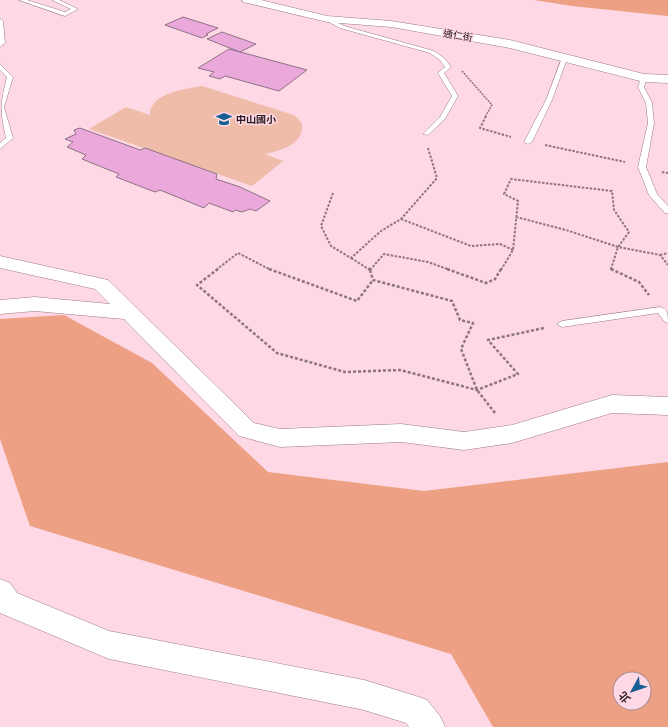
<svg xmlns="http://www.w3.org/2000/svg" width="668" height="727" viewBox="0 0 668 727" font-family="Poppins,'Noto Sans TC',sans-serif">
  <style>
    .green { fill: #eebca9 }
    .forest { fill: #eda083; fill-rule: evenodd }
    .building { fill: #eaa8db; stroke: #8d7286 }
    .lines { fill: none; stroke-linecap: round; stroke-linejoin: round }
    .service-casing { stroke: #9c7b85; stroke-width: 1 }
    .minor-casing { stroke: #9c7b85; stroke-width: 1 }
    .path-far2 { stroke: #8f767e; stroke-width: 1.5; stroke-dasharray: 2 1; stroke-linecap: butt }
    .path-far1 { stroke: #8f767e; stroke-width: 2; stroke-dasharray: 2.5 1.5; stroke-linecap: butt }
    .path { stroke: #8f767e; stroke-width: 2.5; stroke-dasharray: 3 2; stroke-linecap: butt }
    .service { fill: #fff; fill-rule: evenodd }
    .minor { fill: #fff; fill-rule: evenodd }
    .labels { text-anchor: middle; stroke-width: 3; stroke-linejoin: round; paint-order: stroke }
    .far-street-label { font-size: 10px; fill: #291c20; stroke: #fed8e4 }
    .far-poi-label { font-size: 10px; font-weight: bold; fill: #291c20; stroke: #fed8e4; text-anchor: start }
  </style>
  <rect width="100%" height="100%" fill="#fed8e4"/>
  <path class="green" d="M 202,86 L 294,115 L 302,123 C 304,145 282,150 265,154 L 283,161 L 252,186 L 89,129 L 126,107 L 150,115 C 149,93 186,89 202,86 Z"/>
  <path class="forest" d="M 534,0 L 668,0 L 668,16 L 572,6 Z
    M 64,315 L 152,363 L 268,472 L 424,491 L 668,462 L 668,727 L 493,727 L 451,654 L 30,526 L 0,439 L 0,319 ZM 620,679 L 644,679 L 644,703 L 620,703 Z"/>
  <path class="building" d="M 183,17 L 218,28 L 206,34 L 208,35 L 202,38 L 165,25 Z
    M 222,32 L 256,44 L 240,52 L 207,39 Z
    M 229,49 L 259,57 L 307,70 L 279,91 L 225,76 L 220,79 L 209,76 L 214,72 L 198,68 Z
    M 80,128 L 140,150 L 145,148 L 217,174 L 216,179 L 240,187 L 270,201 L 256,211 L 250,209 L 242,212 L 235,210 L 233,212 L 209,203 L 204,208 L 160,190 L 155,192 L 116,177 L 119,174 L 82,159 L 86,155 L 67,147 L 73,142 L 65,139 L 76,134 L 74,130 Z"/>
  <g class="lines">
    <defs>
      <path id="service" d="M 19,0 L 27,0 L 65,12 L 71,9 L 52,0 L 59,0 L 78,9 L 65,16 Z
        M 325,18 L 329,18 L 344,26 L 434,51 L 444,58 L 451,67 L 444,73 L 458,96 L 445,119 L 428,135 L 423,134 L 440,117 L 452,96 L 438,73 L 445,67 L 440,60 L 430,53 L 340,28 L 325,20 Z
        M 0,19 L 3,21 L 5,43 L 0,47 Z
        M 562,58 L 567,59 L 552,100 L 532,142 L 528,144 L 524,142 L 546,100 Z
        M 0,64 L 13,77 L 4,107 L 13,138 L 0,149 L 0,143 L 6,138 C 0,110 0,105 7,77 L 0,70 Z
        M 644,76 L 647,78 L 644,87 L 652,103 L 654,123 L 646,167 L 657,194 L 668,206 L 668,213 L 665,213 L 649,195 L 638,167 L 648,123 L 646,103 L 638,87 L 641,78 Z
        M 660,307 C 668,309 668,316 668,323 L 665,322 L 658,313 L 562,327 L 557,324 L 562,321 Z"/>
      <path id="minor" d="M 242,0 L 261,0 L 327,16 L 391,21 L 510,40 L 644,74 L 668,75 L 668,83 L 644,82 L 510,48 L 391,27 L 327,22 L 243,2 Z
        M 0,256 L 108,280 L 254,423 L 280,429 L 401,424 L 464,432 L 512,425 L 612,395 L 668,397 L 668,415 L 612,413 L 512,443 L 464,450 L 401,442 L 280,447 L 239,436 L 124,319 L 35,311 L 0,314 L 0,300 L 35,297 L 110,304 L 95,289 L 0,268 Z
        M 0,579 L 10,583 L 17,593 L 109,631 L 364,680 L 416,696 L 427,700 L 440,716 L 445,727 L 409,727 L 406,723 L 364,710 L 109,659 L 0,613 Z"/>
    </defs>
    <use href="#service" class="service-casing"/>
    <use href="#minor" class="minor-casing"/>
    <path class="path-far2" d="M 462,71 L 492,105 L 485,117"/>
    <path class="path-far1" d="M 486,116 L 480,128 L 511,137
      M 545,145 L 625,162
      M 662,172 L 668,173
      M 333,193 L 321,226 L 331,246 L 351,258 L 381,231 L 401,219 L 437,178 L 428,148
      M 516,217 L 566,230 L 618,247 L 660,255 L 668,265
      M 401,219 L 471,246 L 500,244 L 513,250
      M 660,255 L 668,253
      M 351,258 L 370,270
      M 216,270 L 238,253 L 271,270
      M 370,270 L 384,254 L 428,262 L 450,270
      M 501,270 L 513,250 L 518,201 L 504,194 L 511,179 L 612,191 L 614,210 L 629,232 L 618,247 L 611,269 L 613,270"/>
    <path class="path" d="M 218,269 L 197,285 L 277,353 L 345,372 L 400,370 L 477,390 L 518,374 L 488,340 L 544,328
      M 269,269 L 357,301 L 373,280
      M 368,269 L 371,269
      M 447,269 L 486,283 L 495,279 L 501,269
      M 611,269 L 639,282 L 649,295
      M 370,270 L 373,280 L 452,301 L 460,320 L 473,323 L 461,349 L 477,390 L 495,413"/>
    <use href="#service" class="service"/>
    <use href="#minor" class="minor"/>
  </g>
  <defs>
    <symbol id="school-bare" viewBox="-9 -9 18 18"><path d="M0-5L7-2L0 1L-7-2ZM-4 1L0 2.5L4 1V4Q0 6-4 4Z" fill="#175e92" stroke="#fed8e4" stroke-width="2.5" paint-order="stroke"/></symbol>
  </defs>
  <g fill-rule="evenodd">
    <use href="#school-bare" x="213" y="108" width="22" height="22"/>
  </g>
  <g class="labels">
    <g class="far-street-label">
      <text transform="translate(458 35) rotate(9)" y="4">通仁街</text>
    </g>
    <g class="far-poi-label">
      <text x="236" y="123">中山國小</text>
    </g>
  </g>
  <g transform="translate(632 691) rotate(230)"><circle r="19" fill="#fed8e4" stroke="#a98d96"/>
  <path d="M0-3L7 15L0 10L-7 15Z" fill="#175e92"/>
  <text y="-6" font-size="11" font-weight="bold" text-anchor="middle" fill="#291c20">北</text>
  </g>
</svg>
